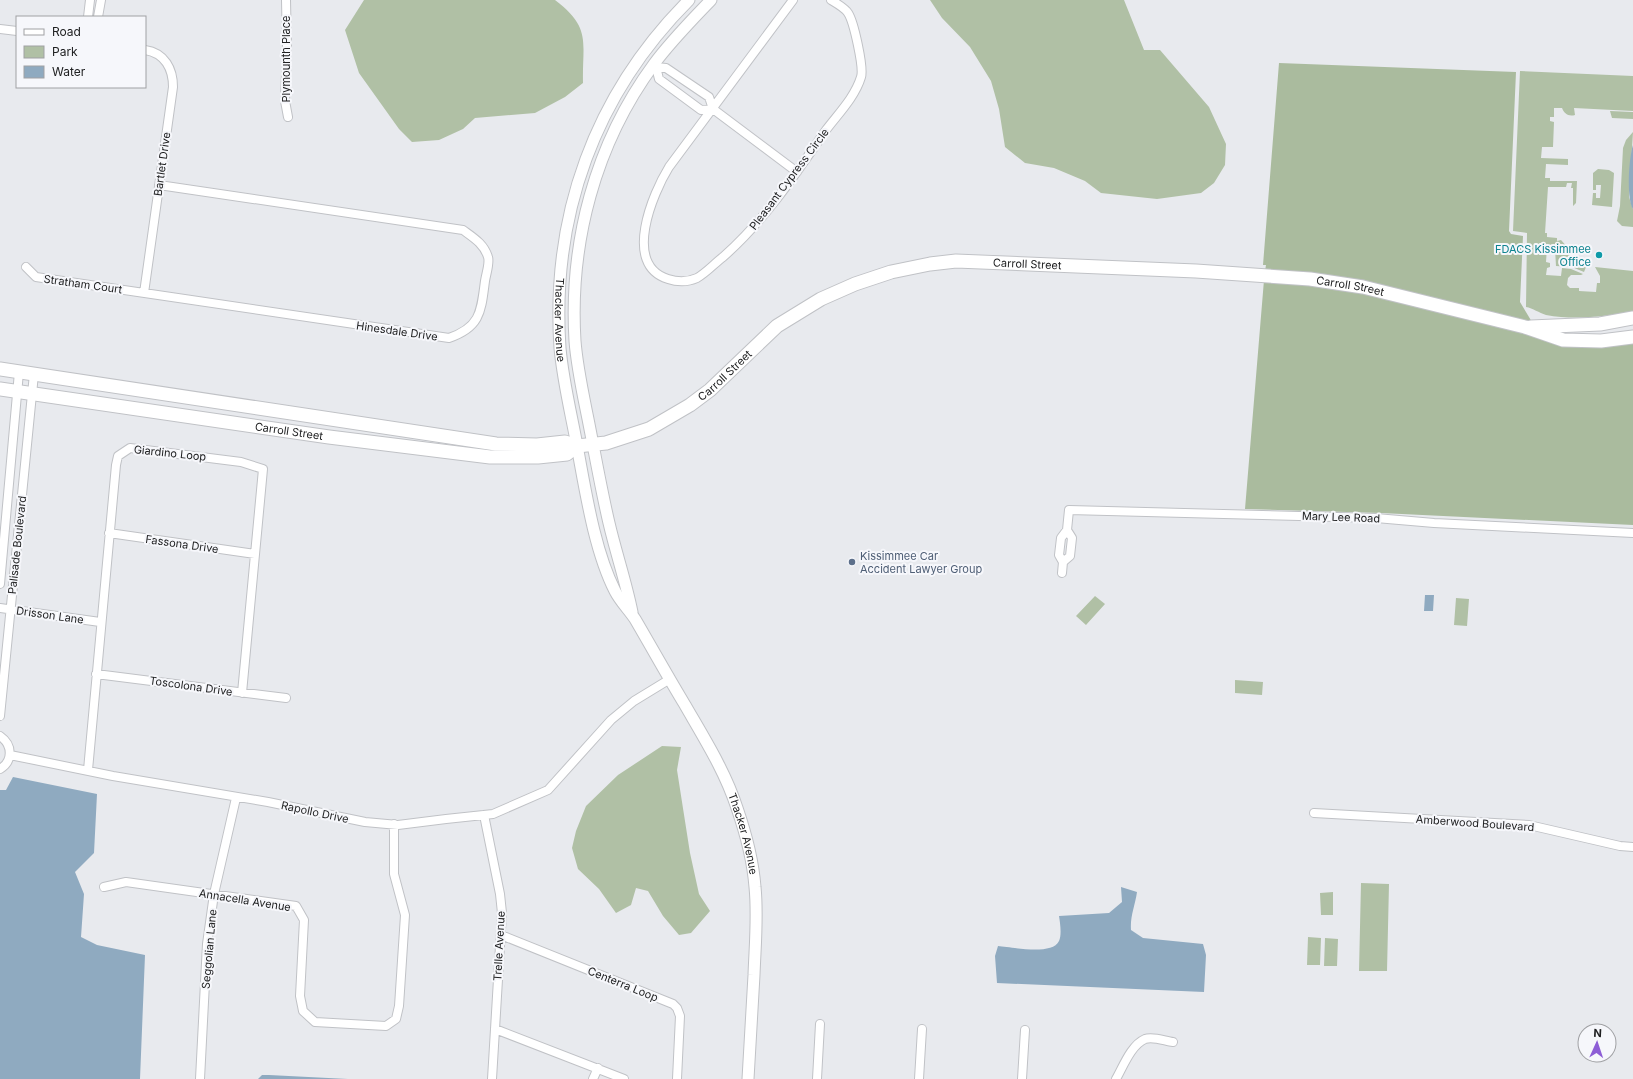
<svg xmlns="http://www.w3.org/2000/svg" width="1633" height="1079" viewBox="0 0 1633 1079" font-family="Inter,sans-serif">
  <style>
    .green { fill: #b0c0a5 }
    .forest { fill: #aabb9e }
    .water { fill: #8faac0 }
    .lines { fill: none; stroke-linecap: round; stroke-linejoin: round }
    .street-casing { stroke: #c0c2c6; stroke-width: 10 }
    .secondary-casing { stroke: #c0c2c6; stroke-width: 13 }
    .primary-casing { stroke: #c0c2c6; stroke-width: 15 }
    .street { stroke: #fff; stroke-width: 8 }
    .secondary { stroke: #fff; stroke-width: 11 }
    .primary { stroke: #fff; stroke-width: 13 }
    .culture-dot { fill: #0f9aa8; stroke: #f6f7fb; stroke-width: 1.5 }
    .service-dot { fill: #5c6f8a; stroke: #f6f7fb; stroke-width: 1.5 }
    .labels { text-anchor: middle; stroke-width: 4; stroke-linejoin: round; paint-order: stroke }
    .street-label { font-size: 11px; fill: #202122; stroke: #f6f7fb }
    .culture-label { font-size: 11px; fill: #0d838f; stroke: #f6f7fb; text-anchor: end }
    .service-label { font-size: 11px; fill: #4e5e75; stroke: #f6f7fb; text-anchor: start }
  </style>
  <rect width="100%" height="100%" fill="#e8eaee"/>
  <path class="green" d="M 364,0 L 555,0 C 592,28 582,42 583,83 L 565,97 L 535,113 L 475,118 L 463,129 L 439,140 L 412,142 L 399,129 L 359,73 L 345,30 Z
    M 930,0 L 1124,0 L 1144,50 L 1160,50 L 1209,107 L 1226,144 L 1225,165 L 1214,183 L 1201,193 L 1157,199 L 1101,193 L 1085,181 L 1054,168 L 1025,163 L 1005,147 L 999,109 L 991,81 L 970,47 L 942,18 Z
    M 1520,71 L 1633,76 L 1633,111 L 1574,108 L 1575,115 C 1568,117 1564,113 1562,108 L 1554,108 L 1554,117 L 1550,117 L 1550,121 L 1554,122 L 1553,147 L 1542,147 L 1541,158 L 1568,159 L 1568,165 L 1546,164 L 1545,178 L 1550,178 L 1550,181 L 1577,181 L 1576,203 L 1573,206 L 1573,188 L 1571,188 L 1572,183 L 1567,183 L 1566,187 L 1548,187 L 1545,233 L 1547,233 L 1547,237 L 1557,238 L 1557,241 L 1561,240 L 1569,249 L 1570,258 L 1564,258 L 1564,262 L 1570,263 L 1570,265 L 1586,267 L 1584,272 L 1572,267 L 1556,266 L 1555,248 L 1547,248 L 1546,262 L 1550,263 L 1550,267 L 1547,268 L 1546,275 L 1561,276 L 1562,268 L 1571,269 L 1583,274 L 1581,275 L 1571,275 L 1568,278 L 1567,285 L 1570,288 L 1579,288 L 1579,291 L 1596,292 L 1597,283 L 1600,283 L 1600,276 L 1595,267 L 1633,271 L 1633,311 C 1605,317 1574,320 1546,315 C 1539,313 1533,308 1526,307 L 1527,233 L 1513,231 Z
    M 1610,111 L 1633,112 L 1633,119 L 1612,118 Z
    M 1633,132 L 1629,197 L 1633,209 L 1633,227 L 1622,226 L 1617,221 L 1620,206 L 1623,148 L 1626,140 Z
    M 1598,169 L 1609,170 L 1614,173 L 1612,207 L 1592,205 L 1593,193 L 1596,193 L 1596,198 L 1600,198 L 1601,185 L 1596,185 L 1596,190 L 1593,190 L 1593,173 Z
    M 1095,596 L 1105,604 L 1086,625 L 1076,616 Z
    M 1456,598 L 1469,599 L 1467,626 L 1454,625 Z
    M 1235,680 L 1263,682 L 1262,695 L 1235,693 Z
    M 662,746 L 681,747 L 677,770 L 690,853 L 699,894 L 710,911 L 691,933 L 679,935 L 663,916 L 648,891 L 636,888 L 631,905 L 616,913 L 599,889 L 578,869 L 572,848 L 576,831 L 586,806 L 618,775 Z
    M 1361,883 L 1389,884 L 1387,971 L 1359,971 Z
    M 1333,892 L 1333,915 L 1321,915 L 1320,893 Z
    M 1308,937 L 1321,938 L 1320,965 L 1307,965 Z
    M 1325,938 L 1338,939 L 1337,966 L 1324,966 Z"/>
  <path class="forest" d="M 1279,63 L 1516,72 L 1509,231 L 1511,234 L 1523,236 L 1520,302 L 1532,322 L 1265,271 L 1266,265 L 1263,265 Z
    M 1264,280 L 1362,292 L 1521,331 L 1633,342 L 1633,525 L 1381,513 L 1245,509 Z"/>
  <path class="water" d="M 1633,145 L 1633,209 C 1626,198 1629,157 1633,145 Z
    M 1425,595 L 1434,595 L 1433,611 L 1424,611 Z
    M 13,777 L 97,794 L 94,853 L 75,872 L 84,894 L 81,937 L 97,945 L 145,955 L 140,1079 L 0,1079 L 0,790 L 6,790 Z
    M 1121,887 L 1137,892 C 1135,906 1130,916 1131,930 L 1143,938 L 1203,944 L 1206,955 L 1204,992 L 997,983 L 995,956 L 998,946 C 1012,947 1052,956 1059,941 C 1062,935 1060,922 1059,916 L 1109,913 L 1122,902 Z
    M 262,1075 L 269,1075 L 348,1079 L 258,1079 Z"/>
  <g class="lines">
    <defs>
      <path id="street" d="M 286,0 L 287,48 L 285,101 L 288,117
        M 793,0 L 669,167 C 653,193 622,265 668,279 C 677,282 688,282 697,278 C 706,273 715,263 723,257 C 764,221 795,175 826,130 C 838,114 855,97 861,77 C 864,68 854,22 848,13 C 845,8 836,3 831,0
        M 88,17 L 90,0
        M 98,17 L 101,0
        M 0,29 L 17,31
        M 713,109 L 701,110 L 659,79 L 656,67 L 666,68 L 709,97 L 713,109 L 797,172
        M 26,267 L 36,277 L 449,338 C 481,327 481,311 485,281 C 486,274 490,263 488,257 C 484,244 474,238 463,230 L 159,185
        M 144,293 L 173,87 C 173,69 165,53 145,50
        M 109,533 L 255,554
        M 1063,562 L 1070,556 L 1072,538 L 1067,530
        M 1062,573 L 1063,562 L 1059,555 L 1061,538 L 1067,530 L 1069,510 L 1376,518 L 1434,523 L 1633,533
        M 0,584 L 19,372
        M 0,608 L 100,622
        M 96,674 L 286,698
        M 0,716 L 34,374
        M 0,736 C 13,745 13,761 0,769
        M 10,755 L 113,776 L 268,802 L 365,822 L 398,825 L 446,819 L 493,814 L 548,790 L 611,720 L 634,701 L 670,679
        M 88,770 L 116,465 L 118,456 L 130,448 L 241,462 L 263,469 L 242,693
        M 1314,813 L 1529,825 L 1620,846 L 1633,847
        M 484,815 L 500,894 L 502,913 L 492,1079
        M 104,887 L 126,882 L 296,906 L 304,920 L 300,996 L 303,1011 L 315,1022 L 386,1026 L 396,1019 L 399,1006 L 405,915 L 394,874 L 394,824
        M 501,935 L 673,1004 L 677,1008 L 680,1016 L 677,1079
        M 495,1029 L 624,1079
        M 200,1079 L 207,944 L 214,894 L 236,798
        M 593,1079 L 598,1068
        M 817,1079 L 820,1024
        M 919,1079 L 922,1029
        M 1022,1079 L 1025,1030
        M 1116,1079 C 1123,1067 1131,1045 1145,1039 C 1153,1036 1165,1041 1173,1042"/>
      <g id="secondary">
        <path id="s1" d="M 689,0 C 595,94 551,215 560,348 C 563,382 572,417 578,451 C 586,494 595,552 615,591 C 620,601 629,610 635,619 C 652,648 668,677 685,705 C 704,738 725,771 737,808 C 746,834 753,861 755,887 C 758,916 755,946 754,975 C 752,1009 750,1044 748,1079"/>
        <path d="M 632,612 C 626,582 616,553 609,523 C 601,489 595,454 588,419 C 583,394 577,367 575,341 C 569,243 595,144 654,64 C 671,41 691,21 711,0"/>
      </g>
      <g id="primary">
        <path d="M 1531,327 L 1600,324 L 1633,318"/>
        <path id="s2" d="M 0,369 L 496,444 L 537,445 L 565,442 L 577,446 L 606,443 L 649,429 L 690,405 L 710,390 L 777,326 L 821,299 L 855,284 L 891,272 L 930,264 L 956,261 L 1196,271 L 1310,279 L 1363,287 L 1525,327 L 1563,340 L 1601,341 L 1633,337"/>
        <path id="s3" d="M 0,389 L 329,437 L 490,457 L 538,457 L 567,454 L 577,446"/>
      </g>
    </defs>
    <use href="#street" class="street-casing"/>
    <use href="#secondary" class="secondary-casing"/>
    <use href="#primary" class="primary-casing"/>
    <use href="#street" class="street"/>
    <use href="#secondary" class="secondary"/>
    <use href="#primary" class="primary"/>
  </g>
  <circle class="culture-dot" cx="1599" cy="255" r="4"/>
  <circle class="service-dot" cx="852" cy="562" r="4"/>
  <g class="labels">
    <g class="street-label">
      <text transform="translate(286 59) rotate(-90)" y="4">Plymounth Place</text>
      <text transform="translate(162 164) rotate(-82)" y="4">Bartlet Drive</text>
      <text transform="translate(789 179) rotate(-53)" y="4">Pleasant Cypress Circle</text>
      <text dy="4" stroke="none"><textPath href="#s2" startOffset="1087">Carroll Street</textPath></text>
      <text transform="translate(83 284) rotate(8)" y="4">Stratham Court</text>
      <text dy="4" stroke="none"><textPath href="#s2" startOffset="1411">Carroll Street</textPath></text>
      <text dy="4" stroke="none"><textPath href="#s1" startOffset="355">Thacker Avenue</textPath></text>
      <text transform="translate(397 331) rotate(8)" y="4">Hinesdale Drive</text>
      <text dy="4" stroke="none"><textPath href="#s2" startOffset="751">Carroll Street</textPath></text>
      <text dy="4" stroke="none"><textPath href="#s3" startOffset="292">Carroll Street</textPath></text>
      <text transform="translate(170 453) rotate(6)" y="4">Giardino Loop</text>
      <text transform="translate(1341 517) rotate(2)" y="4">Mary Lee Road</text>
      <text transform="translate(182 544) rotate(8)" y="4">Fassona Drive</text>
      <text transform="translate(17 545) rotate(-84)" y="4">Palisade Boulevard</text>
      <text transform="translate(50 615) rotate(8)" y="4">Drisson Lane</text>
      <text transform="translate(191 686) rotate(8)" y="4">Toscolona Drive</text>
      <text transform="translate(315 812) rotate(12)" y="4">Rapollo Drive</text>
      <text transform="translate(1475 823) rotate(4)" y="4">Amberwood Boulevard</text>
      <text dy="4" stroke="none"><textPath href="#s1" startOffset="909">Thacker Avenue</textPath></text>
      <text transform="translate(245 900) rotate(9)" y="4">Annacella Avenue</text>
      <text transform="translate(499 946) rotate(-87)" y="4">Trelle Avenue</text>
      <text transform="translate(209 949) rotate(-85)" y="4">Seggolian Lane</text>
      <text transform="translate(623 984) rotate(22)" y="4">Centerra Loop</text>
    </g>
    <g class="culture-label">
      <text x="1591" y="253">FDACS Kissimmee<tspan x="1591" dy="13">Office</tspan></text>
    </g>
    <g class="service-label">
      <text x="860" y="560">Kissimmee Car<tspan x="860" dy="13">Accident Lawyer Group</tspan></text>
    </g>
  </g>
  <rect x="16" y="16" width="130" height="72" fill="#f6f7fb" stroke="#a0a1a4"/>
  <rect x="24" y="29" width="20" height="6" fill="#ffffff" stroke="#a0a1a4"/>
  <text x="52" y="36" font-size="12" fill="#202122">Road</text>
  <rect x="24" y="46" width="20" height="12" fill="#b0c0a5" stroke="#a0a1a4"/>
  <text x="52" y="56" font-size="12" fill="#202122">Park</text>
  <rect x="24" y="66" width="20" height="12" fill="#8faac0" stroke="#a0a1a4"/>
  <text x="52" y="76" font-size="12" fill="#202122">Water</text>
  <g transform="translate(1597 1043) rotate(3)"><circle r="19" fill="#f6f7fb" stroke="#a0a1a4"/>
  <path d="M0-3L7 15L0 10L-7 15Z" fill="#8d5dd6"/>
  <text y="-6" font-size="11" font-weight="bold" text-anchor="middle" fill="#202122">N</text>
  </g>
</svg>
